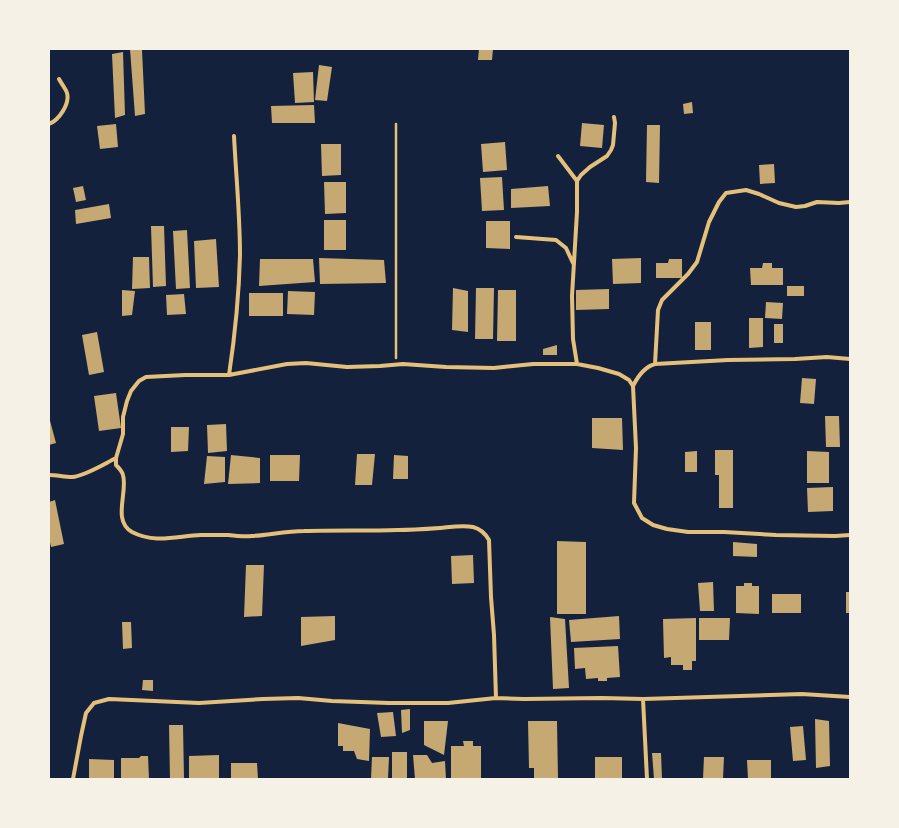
<svg xmlns="http://www.w3.org/2000/svg" width="899" height="828" viewBox="0 0 899 828" font-family="'Sofia Sans Condensed',sans-serif">
  <style>
    .building { fill: #c6a872 }
    .lines { fill: none; stroke-linecap: round; stroke-linejoin: round }
    .path { stroke: #e5c07b; stroke-width: 2.5 }
    .minor { stroke: #e5c07b; stroke-width: 4 }
  </style>
  <rect width="100%" height="100%" fill="#14213d"/>
  <path class="building" d="M 130,49 L 142,50 L 145,114 L 135,116 Z
    M 479,49 L 493,49 L 492,60 L 478,60 Z
    M 123,52 L 125,115 L 115,118 L 112,54 Z
    M 319,65 L 332,67 L 327,101 L 315,100 Z
    M 313,72 L 314,102 L 295,103 L 293,73 Z
    M 692,102 L 693,113 L 684,114 L 683,104 Z
    M 314,105 L 315,123 L 272,123 L 271,106 Z
    M 582,123 L 604,125 L 602,148 L 580,146 Z
    M 116,124 L 118,147 L 100,149 L 97,126 Z
    M 647,125 L 660,125 L 659,183 L 646,182 Z
    M 505,142 L 507,170 L 483,172 L 481,144 Z
    M 321,144 L 341,144 L 341,175 L 322,176 Z
    M 774,164 L 775,183 L 760,184 L 759,165 Z
    M 502,177 L 504,210 L 482,211 L 480,178 Z
    M 324,182 L 346,182 L 346,213 L 325,214 Z
    M 83,186 L 86,200 L 76,202 L 73,188 Z
    M 548,186 L 550,206 L 511,208 L 511,189 Z
    M 109,204 L 111,218 L 76,224 L 75,210 Z
    M 324,220 L 346,220 L 346,250 L 324,250 Z
    M 486,221 L 510,221 L 510,249 L 486,248 Z
    M 151,226 L 164,226 L 166,286 L 153,287 Z
    M 187,230 L 190,288 L 176,289 L 173,231 Z
    M 216,239 L 219,287 L 196,288 L 194,241 Z
    M 133,257 L 149,257 L 150,288 L 132,289 Z
    M 319,258 L 384,260 L 386,283 L 320,284 Z
    M 641,258 L 641,283 L 613,284 L 612,259 Z
    M 260,259 L 313,259 L 315,282 L 259,286 Z
    M 669,259 L 682,259 L 682,278 L 656,278 L 656,263 L 668,263 Z
    M 763,263 L 772,263 L 772,268 L 783,268 L 783,285 L 751,285 L 750,268 L 762,268 Z
    M 787,286 L 804,286 L 804,296 L 787,296 Z
    M 453,288 L 468,291 L 468,332 L 452,330 Z
    M 476,288 L 494,288 L 493,339 L 475,339 Z
    M 609,289 L 609,309 L 576,310 L 576,290 Z
    M 122,290 L 135,291 L 132,315 L 122,316 Z
    M 498,290 L 516,290 L 516,341 L 497,341 Z
    M 288,291 L 315,292 L 314,315 L 287,314 Z
    M 249,293 L 283,293 L 283,316 L 249,316 Z
    M 184,294 L 186,314 L 167,315 L 166,295 Z
    M 766,302 L 783,303 L 782,319 L 765,318 Z
    M 749,318 L 763,318 L 763,347 L 749,348 Z
    M 695,322 L 711,322 L 711,350 L 695,350 Z
    M 774,324 L 783,324 L 783,343 L 774,343 Z
    M 97,332 L 104,372 L 89,375 L 82,335 Z
    M 557,345 L 557,355 L 543,355 L 543,349 Z
    M 802,378 L 816,379 L 814,404 L 800,403 Z
    M 116,393 L 121,428 L 99,431 L 94,396 Z
    M 825,416 L 839,416 L 840,447 L 826,447 Z
    M 49,417 L 56,443 L 49,445 Z
    M 592,418 L 622,418 L 623,450 L 592,448 Z
    M 226,424 L 227,451 L 208,453 L 207,425 Z
    M 171,427 L 189,427 L 188,451 L 171,452 Z
    M 715,450 L 733,450 L 733,508 L 719,508 L 719,475 L 715,475 Z
    M 697,451 L 697,472 L 685,472 L 685,452 Z
    M 807,451 L 829,452 L 829,483 L 807,483 Z
    M 357,454 L 375,454 L 372,485 L 355,485 Z
    M 231,455 L 260,458 L 260,483 L 228,484 Z
    M 270,455 L 300,455 L 299,481 L 270,481 Z
    M 394,455 L 408,456 L 408,479 L 393,479 Z
    M 207,456 L 225,457 L 225,482 L 204,484 Z
    M 833,487 L 833,511 L 808,512 L 807,488 Z
    M 55,500 L 64,544 L 51,547 L 49,538 L 49,502 Z
    M 557,541 L 586,542 L 586,614 L 557,614 Z
    M 733,542 L 757,544 L 757,557 L 733,556 Z
    M 473,555 L 474,583 L 452,584 L 451,556 Z
    M 246,565 L 264,565 L 262,616 L 244,617 Z
    M 713,582 L 714,611 L 700,611 L 698,583 Z
    M 744,583 L 752,583 L 752,586 L 759,586 L 759,614 L 736,613 L 736,586 L 744,586 Z
    M 846,592 L 850,592 L 850,613 L 846,613 Z
    M 772,594 L 801,594 L 801,613 L 772,613 Z
    M 335,616 L 335,640 L 301,646 L 301,617 Z
    M 619,616 L 620,639 L 571,642 L 569,620 Z
    M 550,617 L 565,619 L 569,688 L 553,689 Z
    M 696,618 L 696,661 L 692,661 L 692,670 L 683,670 L 683,665 L 671,665 L 671,657 L 664,658 L 663,619 Z
    M 699,618 L 730,618 L 729,640 L 699,640 Z
    M 122,622 L 131,622 L 132,648 L 123,649 Z
    M 618,646 L 620,677 L 607,678 L 607,681 L 598,681 L 598,678 L 586,679 L 585,668 L 575,669 L 574,648 Z
    M 143,680 L 153,680 L 153,691 L 142,690 Z
    M 410,709 L 410,730 L 402,733 L 401,710 Z
    M 393,712 L 396,736 L 381,737 L 377,713 Z
    M 815,719 L 829,721 L 830,766 L 816,768 Z
    M 424,721 L 448,721 L 444,755 L 424,745 Z
    M 528,721 L 557,721 L 558,779 L 534,779 L 534,768 L 529,768 Z
    M 338,723 L 370,729 L 369,761 L 357,759 L 354,751 L 343,751 L 343,746 L 338,746 Z
    M 169,725 L 183,725 L 184,779 L 170,779 Z
    M 803,726 L 806,760 L 793,761 L 790,727 Z
    M 463,741 L 473,741 L 473,746 L 481,746 L 481,779 L 451,779 L 451,746 L 464,746 Z
    M 392,752 L 407,752 L 407,779 L 392,779 Z
    M 652,753 L 661,753 L 662,779 L 654,779 Z
    M 219,755 L 219,779 L 189,779 L 189,756 Z
    M 413,755 L 427,755 L 432,763 L 445,761 L 446,779 L 415,779 Z
    M 141,756 L 148,756 L 149,779 L 121,779 L 121,758 L 139,758 Z
    M 372,757 L 389,757 L 388,779 L 371,779 Z
    M 595,757 L 622,757 L 622,779 L 595,779 Z
    M 704,757 L 724,757 L 723,779 L 703,779 Z
    M 89,759 L 114,760 L 114,779 L 89,779 Z
    M 747,760 L 771,760 L 771,779 L 748,779 Z
    M 231,763 L 257,763 L 258,779 L 231,779 Z"/>
  <g class="lines">
    <path class="path" d="M 396,358 L 396,124"/>
    <path class="minor" d="M 49,124 C 59,120 70,104 67,93 C 66,89 61,83 59,79
      M 558,156 L 577,181
      M 516,237 L 556,240 L 566,248 L 573,263
      M 577,364 L 573,339 L 572,296 L 577,212 L 577,181 L 581,175 L 590,167 L 607,156 L 611,150 L 613,145 L 615,123 L 614,117
      M 655,364 L 658,310 L 662,300 L 688,274 L 697,262 L 709,222 L 719,202 L 726,193 L 746,190 L 759,194 L 779,203 L 796,207 L 805,206 L 817,202 L 839,203 L 850,202
      M 229,375 C 235,335 239,295 240,255 C 240,215 236,175 234,136
      M 633,386 C 638,376 644,367 655,364 L 728,360 L 795,359 L 827,357 L 850,359
      M 49,475 C 57,475 64,477 72,477 C 85,476 104,464 116,458
      M 496,698 L 494,635 L 491,597 L 489,540 C 485,533 481,529 473,527 C 462,525 451,527 440,528 C 426,529 412,530 398,530 C 366,531 335,530 304,531 C 286,531 269,535 252,536 C 244,537 236,536 228,535 C 219,535 210,535 201,535 C 177,536 155,544 132,532 C 112,521 128,492 123,475 C 122,471 119,468 116,465 L 116,458 L 123,434 L 123,417 L 127,401 L 131,391 L 139,381 L 146,377 L 185,375 L 229,375 L 287,364 L 306,363 L 347,367 L 380,366 L 403,364 L 446,367 L 494,368 L 533,364 L 577,364 L 598,368 L 619,374 L 629,380 L 633,386 L 636,448 L 634,503 L 642,518 L 653,525 L 667,529 L 688,532 L 724,532 L 776,535 L 835,536 L 850,535
      M 643,699 L 647,779
      M 73,779 L 81,736 L 86,713 L 94,703 L 109,699 L 199,703 L 263,699 L 298,698 L 332,701 L 389,703 L 448,703 L 496,698 L 524,699 L 602,698 L 643,699 L 802,694 L 850,697"/>
  </g>
  <rect width="899" height="828" fill="none" stroke="#f6f1e7" stroke-width="100"/>
</svg>
